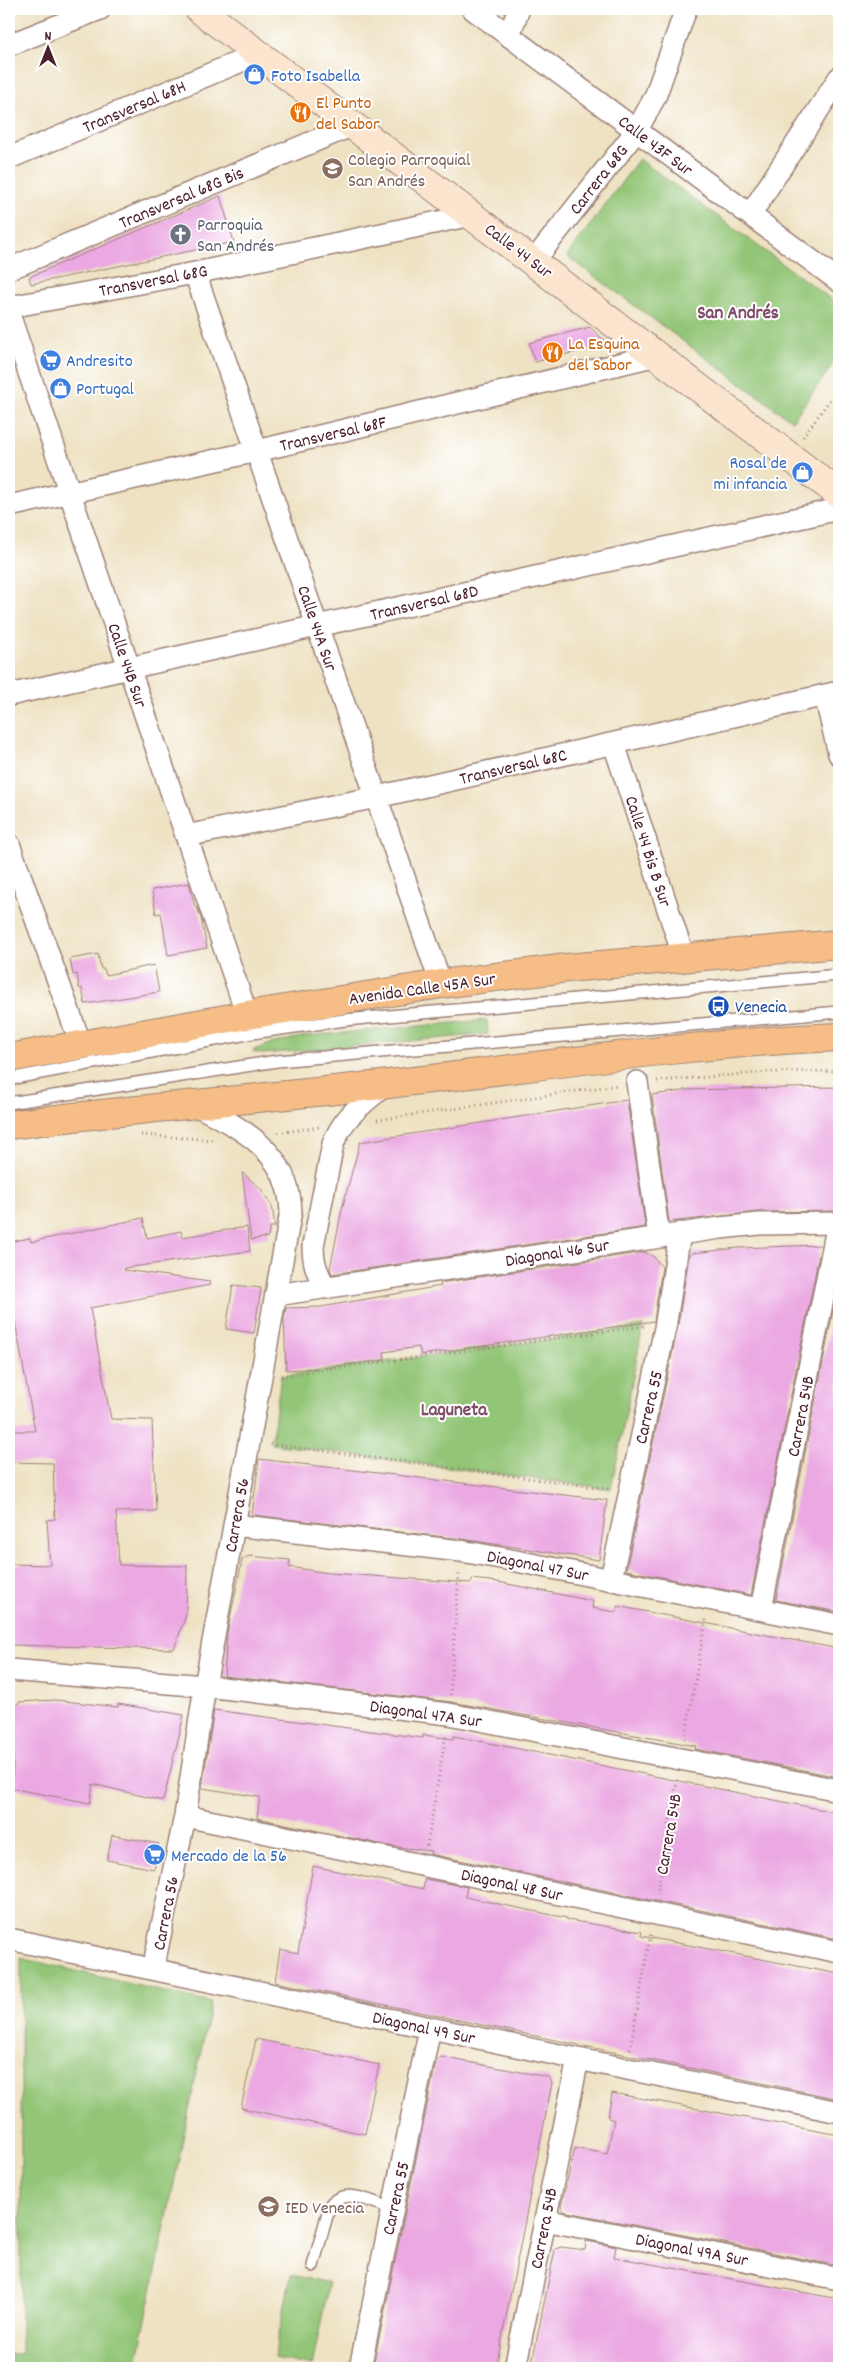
<svg xmlns="http://www.w3.org/2000/svg" width="848" height="2377" viewBox="0 0 848 2377" font-family="Dekko,sans-serif">
  <style>
    .green { fill: #92c576; stroke: #6e7250 }
    .building { fill: #eba8e2 }
    .lines { fill: none; stroke-linecap: round; stroke-linejoin: round }
    .lane-casing { stroke: #9c8077; stroke-width: 14 }
    .street-casing { stroke: #9c8077; stroke-width: 24 }
    .secondary-casing { stroke: #9c8077; stroke-width: 30 }
    .highway-casing { stroke: #9c8077; stroke-width: 30 }
    .path { stroke: #9c8077; stroke-width: 3; stroke-dasharray: 1 4; stroke-linecap: butt }
    .lane { stroke: #fff; stroke-width: 11 }
    .street { stroke: #fff; stroke-width: 21 }
    .secondary { stroke: #fbe5cf; stroke-width: 28 }
    .highway { stroke: #f6be86; stroke-width: 28 }
    .labels { text-anchor: middle; stroke-width: 4; stroke-linejoin: round; paint-order: stroke }
    .shop-label { font-size: 18px; fill: #366cbe; stroke: #fff; text-anchor: start }
    .food-label { font-size: 18px; fill: #c56008; stroke: #fff; text-anchor: start }
    .street-label { font-size: 18px; fill: #4a1f2b; stroke: #fff }
    .education-label { font-size: 18px; fill: #785e54; stroke: #fff; text-anchor: start }
    .worship-label { font-size: 18px; fill: #5b616d; stroke: #fff; text-anchor: start }
    .transit-label { font-size: 18px; fill: #164399; stroke: #fff; text-anchor: start }
    .neighbourhood-label { font-size: 19px; font-weight: bold; fill: #824f6b; stroke: #fff }
  </style>
  <rect width="100%" height="100%" fill="#fff"/>
  <filter id="ink" filterUnits="userSpaceOnUse"><feTurbulence type="fractalNoise" baseFrequency=".02" numOctaves="2"/><feDisplacementMap in="SourceGraphic" scale="10" xChannelSelector="R" yChannelSelector="G"/><feConvolveMatrix kernelMatrix="1 2 1 2 8 2 1 2 1" color-interpolation-filters="sRGB"/></filter>
  <filter id="wash" filterUnits="userSpaceOnUse"><feTurbulence type="fractalNoise" baseFrequency=".0096" numOctaves="4" result="noise"/><feDisplacementMap in="SourceGraphic" scale="20" xChannelSelector="R" yChannelSelector="G"/><feGaussianBlur stdDeviation="1.12" result="paint"/><feColorMatrix in="noise" values="0 0 0 0 0 0 0 0 0 0 0 0 0 0 0 0 0 1.4 0 .05"/><feComposite in="paint" operator="in"/></filter>
  <g filter="url(#wash)">
    <rect width="100%" height="100%" fill="#eee2c3"/>
    <path class="green" d="M 639,159 L 839,305 L 839,356 L 792,421 L 567,256 Z
      M 487,1020 L 488,1034 L 263,1054 L 253,1052 L 254,1050 L 269,1044 L 306,1036 Z
      M 643,1326 L 611,1489 L 271,1444 L 281,1376 Z
      M 21,1958 L 211,2003 L 136,2368 L 9,2368 L 9,2354 L 21,2354 Z
      M 291,2275 L 329,2283 L 312,2366 L 274,2358 Z"/>
    <g id="blocks">
      <path class="building" d="M 220,196 L 234,242 L 31,284 L 29,277 Z
        M 590,327 L 608,344 L 535,362 L 529,343 Z
        M 189,883 L 195,907 L 197,907 L 201,918 L 207,948 L 168,955 L 161,913 L 156,914 L 152,890 Z
        M 98,954 L 101,969 L 104,969 L 106,975 L 154,965 L 159,992 L 85,1004 L 82,988 L 79,988 L 77,974 L 73,975 L 70,959 Z
        M 839,1087 L 839,1211 L 758,1212 L 669,1222 L 652,1095 L 683,1091 L 683,1090 Z
        M 627,1100 L 645,1227 L 332,1274 L 330,1269 L 342,1209 L 360,1142 Z
        M 242,1172 L 261,1189 L 272,1206 L 275,1227 L 270,1227 L 268,1237 L 251,1240 Z
        M 143,1218 L 147,1238 L 181,1231 L 182,1237 L 247,1227 L 250,1251 L 124,1268 L 124,1270 L 210,1282 L 210,1285 L 90,1308 L 111,1419 L 152,1420 L 156,1511 L 116,1512 L 119,1565 L 187,1566 L 186,1615 L 174,1649 L 9,1645 L 9,1564 L 50,1565 L 47,1520 L 55,1519 L 53,1463 L 9,1462 L 9,1431 L 35,1431 L 14,1316 L 9,1317 L 9,1242 L 30,1238 L 31,1242 Z
        M 821,1245 L 751,1595 L 626,1570 L 677,1331 L 689,1256 L 693,1253 L 738,1248 Z
        M 645,1252 L 654,1257 L 662,1267 L 654,1321 L 421,1355 L 419,1347 L 384,1352 L 385,1360 L 323,1368 L 286,1370 L 284,1318 L 286,1308 L 321,1307 L 441,1286 L 440,1283 Z
        M 839,1281 L 839,1612 L 776,1600 Z
        M 233,1285 L 261,1288 L 254,1333 L 226,1329 Z
        M 259,1459 L 607,1500 L 599,1560 L 462,1539 L 252,1515 Z
        M 249,1556 L 290,1560 L 289,1567 L 329,1573 L 471,1583 L 472,1579 L 498,1582 L 593,1601 L 592,1608 L 616,1612 L 617,1606 L 839,1649 L 839,1777 L 695,1749 L 696,1746 L 451,1702 L 224,1676 L 227,1634 L 242,1560 Z
        M 55,1700 L 118,1707 L 118,1704 L 184,1715 L 163,1801 L 93,1784 L 90,1803 L 10,1788 L 13,1770 L 14,1708 L 19,1702 Z
        M 214,1710 L 423,1738 L 423,1735 L 453,1739 L 454,1736 L 839,1813 L 839,1939 L 430,1854 L 431,1851 L 389,1846 L 257,1818 L 260,1797 L 202,1788 Z
        M 112,1835 L 159,1844 L 154,1869 L 107,1860 Z
        M 313,1866 L 423,1889 L 425,1879 L 467,1887 L 465,1897 L 567,1918 L 567,1920 L 642,1932 L 641,1936 L 839,1974 L 839,2099 L 275,1982 L 280,1949 L 298,1953 Z
        M 256,2039 L 379,2065 L 365,2134 L 241,2108 Z
        M 441,2057 L 548,2077 L 552,2083 L 496,2368 L 373,2368 L 436,2062 Z
        M 612,2093 L 839,2135 L 839,2266 L 563,2211 L 561,2206 L 575,2148 L 607,2154 L 614,2120 L 608,2118 Z
        M 586,2241 L 616,2247 L 614,2257 L 839,2299 L 839,2368 L 531,2368 L 555,2249 L 561,2247 L 585,2250 Z"/>
    </g>
  </g>
  <g filter="url(#ink)">
    <use href="#blocks" fill-opacity="0" stroke="#9c8077" stroke-width="1"/>
    <g class="lines">
      <defs>
        <path id="lane" d="M 9,1079 L 252,1033 L 345,1020 L 839,975
          M 9,1103 L 277,1061 L 839,1012
          M 313,2266 L 330,2205 C 344,2186 374,2203 393,2209"/>
        <path id="street" d="M 473,9 L 839,281
          M 509,35 L 519,9
          M 9,45 L 100,9
          M 9,158 L 258,54
          M 750,215 L 839,78
          M 534,261 L 637,130 L 655,97 L 686,9
          M 9,269 L 353,125
          M 195,273 L 441,984
          M 9,307 L 195,273 L 472,215
          M 9,314 L 247,1015
          M 9,506 L 257,451 L 657,355
          M 9,695 L 839,509
          M 825,695 L 839,754
          M 614,744 L 684,958
          M 186,836 L 377,797 L 839,692
          M 9,844 L 81,1045
          M 637,1082 L 659,1237
          M 326,1288 C 317,1273 313,1263 313,1246 L 333,1144 C 344,1115 363,1104 386,1084
          M 276,1295 L 720,1228 L 759,1224 L 839,1223
          M 234,1525 L 461,1551 L 506,1559 L 839,1625
          M 611,1579 L 665,1328 L 680,1233
          M 761,1609 L 838,1223
          M 9,1670 L 205,1686 L 449,1714 L 839,1790
          M 185,1816 L 839,1952
          M 9,1939 L 578,2059 L 839,2112
          M 153,1969 L 185,1816 L 205,1686 L 291,1211 C 288,1150 242,1129 194,1104
          M 545,2220 L 839,2279
          M 360,2368 L 430,2028
          M 515,2368 L 578,2059"/>
        <path id="secondary" d="M 199,9 L 839,494"/>
        <path id="highway" d="M 9,1058 L 247,1015 L 441,984 L 567,968 L 839,944
          M 9,1125 C 135,1108 262,1099 389,1084 C 538,1067 689,1043 839,1037"/>
      </defs>
      <use href="#lane" class="lane-casing"/>
      <use href="#street" class="street-casing"/>
      <use href="#secondary" class="secondary-casing"/>
      <use href="#highway" class="highway-casing"/>
      <path class="path" d="M 803,437 L 839,387
        M 657,1081 L 769,1072 L 839,1071
        M 377,1120 L 618,1085
        M 278,1133 L 319,1127
        M 141,1135 L 215,1140
        M 281,1376 L 644,1326
        M 270,1444 L 611,1489
        M 450,1695 L 459,1572
        M 685,1739 L 706,1619
        M 427,1846 L 446,1734
        M 657,1894 L 677,1779
        M 630,2049 L 651,1932"/>
      <use href="#lane" class="lane"/>
      <use href="#street" class="street"/>
      <use href="#secondary" class="secondary"/>
      <use href="#highway" class="highway"/>
    </g>
  </g>
  <defs>
    <symbol id="shop-disc" viewBox="-11 -11 22 22"><circle r="9.5" fill="#3f7fe0" stroke="#fff"/><path d="M-5-2.5h2.3a2.7 3.5 0 0 1 5.4 0H5L5.5 6h-11ZM-1.5-2.5h3a1.5 2.3 0 0 0-3 0Z" fill="#fff"/></symbol>
    <symbol id="restaurant-disc" viewBox="-11 -11 22 22"><circle r="9.5" fill="#e8710a" stroke="#fff"/><path d="M-5-6h1v4h1v-4h1v4h1v-4h1v5L-1.5 .5V6h-2V.5L-5-1ZM5-6V6H3V1.5H1.5Q1.5-4 5-6Z" fill="#fff"/></symbol>
    <symbol id="school-disc" viewBox="-11 -11 22 22"><circle r="9.5" fill="#8d6e63" stroke="#fff"/><path d="M0-5L7-2L0 1L-7-2ZM-4 1L0 2.5L4 1V4Q0 6-4 4Z" fill="#fff"/></symbol>
    <symbol id="church-disc" viewBox="-11 -11 22 22"><circle r="9.5" fill="#6b7280" stroke="#fff"/><path d="M-1.2-6h2.4v3.5h3.3v2.4h-3.3V6h-2.4V-.1h-3.3v-2.4h3.3Z" fill="#fff"/></symbol>
    <symbol id="supermarket-disc" viewBox="-11 -11 22 22"><circle r="9.5" fill="#3f7fe0" stroke="#fff"/><path d="M-6-5.5h2.5l.6 2H6L4.5 2H-2.5L-4.4-4H-6ZM-1.5 3.2a1.3 1.3 0 1 0 .1 0ZM3 3.2a1.3 1.3 0 1 0 .1 0Z" fill="#fff"/></symbol>
    <symbol id="bus-disc" viewBox="-11 -11 22 22"><circle r="9.5" fill="#1a4fb4" stroke="#fff"/><path d="M-5-6H5V4H4V6H2V4H-2V6H-4V4H-5ZM-3.5-4V0h7V-4ZM-3.5 1.2v1.5H-2V1.2ZM2 1.2v1.5H3.5V1.2Z" fill="#fff"/></symbol>
  </defs>
  <g fill-rule="evenodd">
    <use href="#shop-disc" x="242" y="62" width="25" height="25"/>
    <use href="#restaurant-disc" x="288" y="100" width="25" height="25"/>
    <use href="#school-disc" x="320" y="156" width="25" height="25"/>
    <use href="#church-disc" x="168" y="222" width="25" height="25"/>
    <use href="#restaurant-disc" x="540" y="340" width="25" height="25"/>
    <use href="#supermarket-disc" x="38" y="348" width="25" height="25"/>
    <use href="#shop-disc" x="48" y="376" width="25" height="25"/>
    <use href="#shop-disc" x="790" y="460" width="25" height="25"/>
    <use href="#bus-disc" x="706" y="994" width="25" height="25"/>
    <use href="#supermarket-disc" x="142" y="1842" width="25" height="25"/>
    <use href="#school-disc" x="256" y="2194" width="25" height="25"/>
  </g>
  <g class="labels">
    <g class="shop-label">
      <text x="271" y="81">Foto Isabella</text>
      <text x="66" y="366">Andresito</text>
      <text x="76" y="394">Portugal</text>
      <text x="787" y="468" text-anchor="end">Rosal de<tspan x="787" dy="21">mi infancia</tspan></text>
      <text x="171" y="1861">Mercado de la 56</text>
    </g>
    <g class="food-label">
      <text x="316" y="108">El Punto<tspan x="316" dy="21">del Sabor</tspan></text>
      <text x="568" y="349">La Esquina<tspan x="568" dy="21">del Sabor</tspan></text>
    </g>
    <g class="street-label">
      <text transform="translate(134 106) rotate(-23)" y="6">Transversal 68H</text>
      <text transform="translate(656 145) rotate(37)" y="6">Calle 43F Sur</text>
      <text transform="translate(598 179) rotate(-52)" y="6">Carrera 68G</text>
      <text transform="translate(181 197) rotate(-23)" y="6">Transversal 68G Bis</text>
      <text transform="translate(519 250) rotate(37)" y="6">Calle 44 Sur</text>
      <text transform="translate(153 280) rotate(-11)" y="6">Transversal 68G</text>
      <text transform="translate(333 433) rotate(-13)" y="6">Transversal 68F</text>
      <text transform="translate(424 602) rotate(-13)" y="6">Transversal 68D</text>
      <text transform="translate(318 628) rotate(71)" y="6">Calle 44A Sur</text>
      <text transform="translate(128 665) rotate(71)" y="6">Calle 44B Sur</text>
      <text transform="translate(513 766) rotate(-13)" y="6">Transversal 68C</text>
      <text transform="translate(649 851) rotate(72)" y="6">Calle 44 Bis B Sur</text>
      <text transform="translate(422 988) rotate(-8)" y="6">Avenida Calle 45A Sur</text>
      <text transform="translate(557 1252) rotate(-9)" y="6">Diagonal 46 Sur</text>
      <text transform="translate(648 1407) rotate(-77)" y="6">Carrera 55</text>
      <text transform="translate(800 1416) rotate(-79)" y="6">Carrera 54B</text>
      <text transform="translate(236 1515) rotate(-80)" y="6">Carrera 56</text>
      <text transform="translate(538 1565) rotate(11)" y="6">Diagonal 47 Sur</text>
      <text transform="translate(426 1713) rotate(8)" y="6">Diagonal 47A Sur</text>
      <text transform="translate(668 1834) rotate(-80)" y="6">Carrera 54B</text>
      <text transform="translate(512 1884) rotate(12)" y="6">Diagonal 48 Sur</text>
      <text transform="translate(165 1913) rotate(-79)" y="6">Carrera 56</text>
      <text transform="translate(424 2027) rotate(12)" y="6">Diagonal 49 Sur</text>
      <text transform="translate(395 2198) rotate(-78)" y="6">Carrera 55</text>
      <text transform="translate(543 2228) rotate(-79)" y="6">Carrera 54B</text>
      <text transform="translate(692 2249) rotate(11)" y="6">Diagonal 49A Sur</text>
    </g>
    <g class="education-label">
      <text x="348" y="165">Colegio Parroquial<tspan x="348" dy="21">San Andrés</tspan></text>
      <text x="285" y="2213">IED Venecia</text>
    </g>
    <g class="worship-label">
      <text x="197" y="230">Parroquia<tspan x="197" dy="21">San Andrés</tspan></text>
    </g>
    <g class="transit-label">
      <text x="735" y="1012">Venecia</text>
    </g>
    <g class="neighbourhood-label">
      <text x="738" y="318">San Andrés</text>
      <text x="454" y="1415">Laguneta</text>
    </g>
  </g>
  <rect width="848" height="2377" fill="none" stroke="#fff" stroke-width="30"/>
  <g transform="translate(48 48)" stroke="#ffffff" stroke-width="4" paint-order="stroke">
  <path d="M0-4L9 19L0 12L-9 19Z" fill="#4a1f2b"/>
  <text y="-8" font-size="14" font-weight="bold" text-anchor="middle" fill="#4a1f2b">N</text>
  </g>
</svg>
